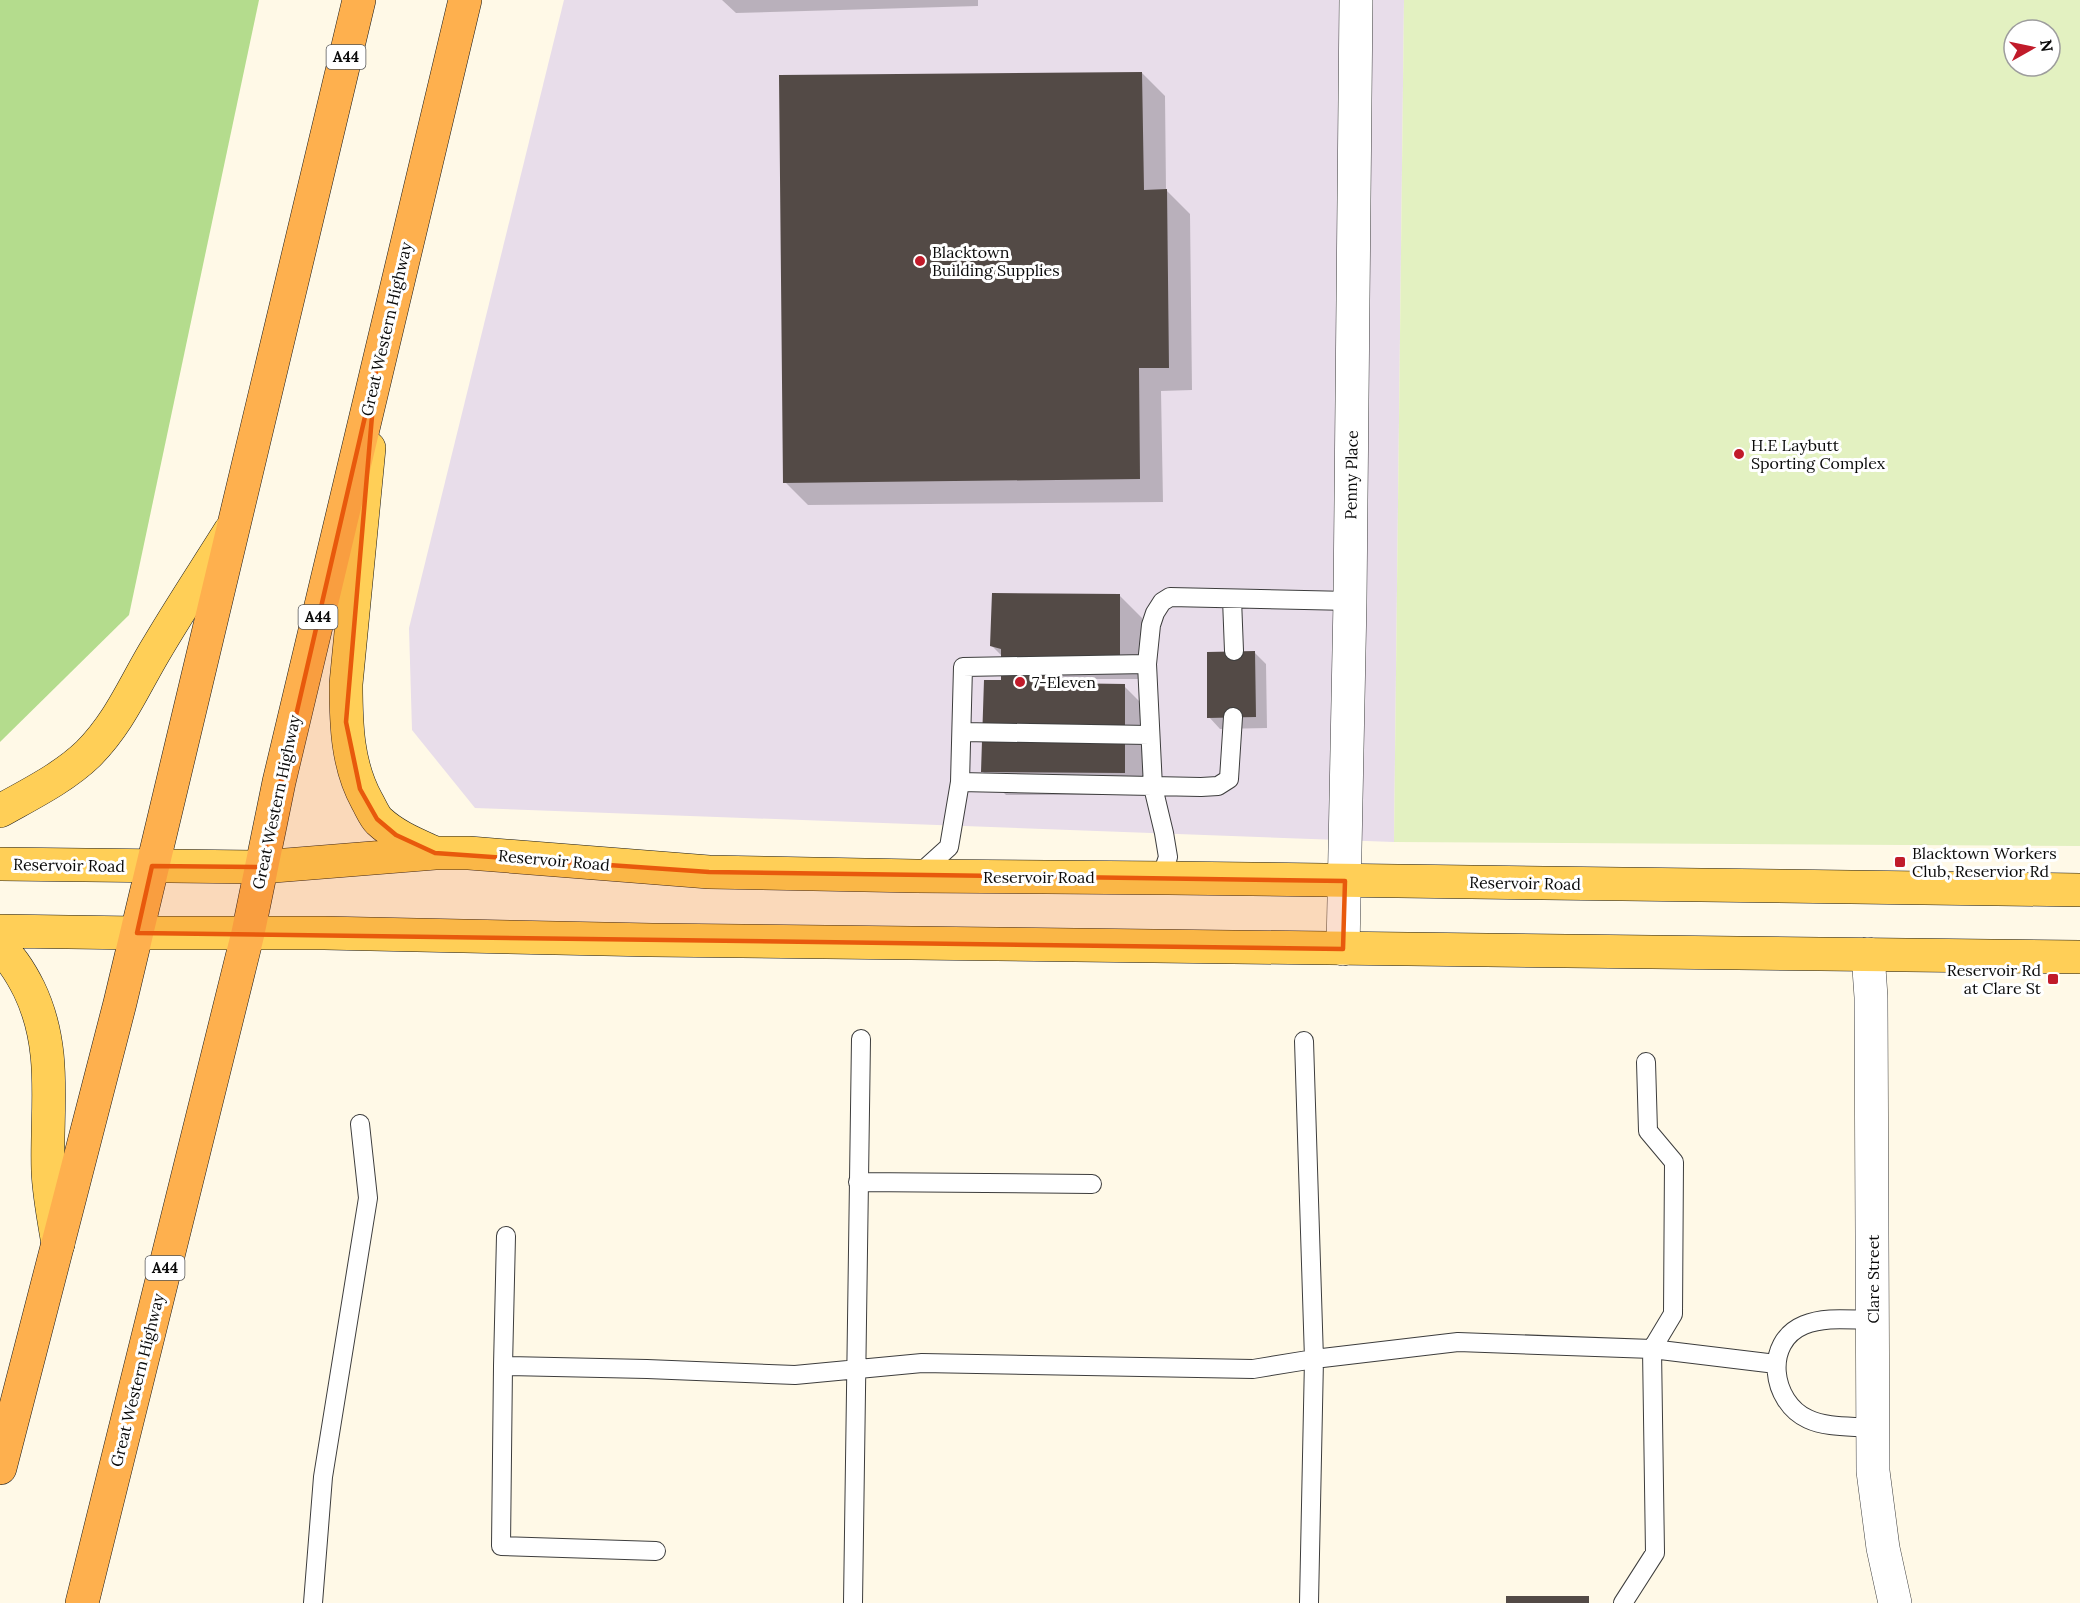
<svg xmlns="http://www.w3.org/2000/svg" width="2080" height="1603" viewBox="0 0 2080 1603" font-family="Lora,serif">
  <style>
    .industrial { fill: #e8ddea }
    .forest { fill: #b4dc8d }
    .pitch { fill: #e3f1c1; fill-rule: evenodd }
    .shadow { fill: #0003 }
    .building { fill: #534a46 }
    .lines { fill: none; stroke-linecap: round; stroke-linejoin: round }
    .service-casing { stroke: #3d3d3d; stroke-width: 20 }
    .minor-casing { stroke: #3d3d3d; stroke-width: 34 }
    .primary-casing { stroke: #1b1b1b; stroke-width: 34 }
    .trunk-casing { stroke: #1b1b1b; stroke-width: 34 }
    .service { stroke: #fff; stroke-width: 18 }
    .minor { stroke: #fff; stroke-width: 33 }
    .primary { stroke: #ffcf57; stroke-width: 33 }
    .trunk { stroke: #feb04e; stroke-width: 33 }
    .marked { fill: #e8590c; fill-opacity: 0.2; stroke: #e8590c; stroke-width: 4.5; stroke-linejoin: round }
    .poi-dot { fill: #c11b2a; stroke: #fff; stroke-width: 2 }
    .labels { text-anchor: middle; stroke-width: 6; stroke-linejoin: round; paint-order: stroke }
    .shield { fill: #fff; stroke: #545454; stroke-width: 1.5 }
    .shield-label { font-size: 15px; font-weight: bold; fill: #0a0a0a }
    .poi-label { font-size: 16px; fill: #0a0a0a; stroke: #fff; text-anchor: start }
    .street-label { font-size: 16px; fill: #0a0a0a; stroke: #fff }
  </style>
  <rect width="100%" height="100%" fill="#fff9e7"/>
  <path class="industrial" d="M 564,0 L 1404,0 L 1394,842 L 475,808 L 412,730 L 409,628 Z"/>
  <path class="forest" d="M 0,0 L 259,0 L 129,615 L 0,742 Z"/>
  <path class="pitch" d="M 1404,0 L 2080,0 L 2080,846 L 1394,842 ZM 2014,30 L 2050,30 L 2050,66 L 2014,66 Z"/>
  <path class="shadow" d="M 722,0 L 978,0 L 978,6 L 736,13 Z
    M 1142,73 L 1165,96 L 1166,190 L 1190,214 L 1192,390 L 1161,391 L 1163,502 L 808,505 L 785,482 Z
    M 1119,595 L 1142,618 L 1142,679 L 1078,679 L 1078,685 L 1124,686 L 1147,709 L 1148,795 L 1006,795 L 983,772 L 1002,681 L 1003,657 L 991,645 Z
    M 1254,652 L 1266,664 L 1267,728 L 1220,729 L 1209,717 Z"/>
  <path class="building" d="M 1142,72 L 1144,190 L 1167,189 L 1169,368 L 1139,368 L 1140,479 L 783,483 L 779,75 Z
    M 992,593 L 1120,594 L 1120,657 L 1056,656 L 1055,683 L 1125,684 L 1125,773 L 981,772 L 984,680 L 1001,680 L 1001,649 L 990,646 Z
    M 1255,651 L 1256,717 L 1207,718 L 1207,652 Z
    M 1506,1596 L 1589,1596 L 1589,1603 L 1506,1603 Z"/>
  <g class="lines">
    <defs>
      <path id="service" d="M 1232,599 L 1234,651
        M 963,732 L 1149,735
        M 960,782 L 1201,787 L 1218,786 L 1229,779 L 1233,717
        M 918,875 L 949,847 L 960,782 L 963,667 L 1147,664
        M 1169,878 L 1165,866 L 1168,857 L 1164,833 L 1153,787 L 1147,664 L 1151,625 L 1155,613 L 1162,602 L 1170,597 L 1350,601
        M 1304,1041 L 1314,1359 L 1309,1603
        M 858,1182 L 1092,1184
        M 503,1366 L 506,1236
        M 1872,1428 C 1852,1426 1827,1428 1808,1419 C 1771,1402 1763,1342 1804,1325 C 1825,1316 1851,1320 1873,1320
        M 656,1551 L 501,1546 L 503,1366 L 647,1369 L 795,1375 L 922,1363 L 1253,1369 L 1314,1359 L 1458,1342 L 1652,1349 L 1776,1364
        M 313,1603 L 323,1477 L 368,1198 L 360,1124
        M 853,1603 L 861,1039
        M 1623,1603 L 1655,1553 L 1652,1349 L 1673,1314 L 1674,1162 L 1648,1131 L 1646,1062"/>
      <path id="minor" d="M 1343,949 L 1350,601 L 1356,0
        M 1868,954 L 1871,997 L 1873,1471 L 1883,1548 L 1895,1603"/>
      <path id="primary" d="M 369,448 L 346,684 C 346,724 347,765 367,801 C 371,808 374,816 379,821 C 395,836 415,844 435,853
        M 0,811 C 30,794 63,778 88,754 C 119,723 133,688 155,651 C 179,610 205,571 230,531
        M 0,864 L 261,867 L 435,853 L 469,853 L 709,872 L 916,876 L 1169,878 L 2080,890
        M 0,931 L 137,933 L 324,933 L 652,940 L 2080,957
        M 0,948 C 13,959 22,975 29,989 C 58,1049 46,1107 48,1171 C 49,1195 54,1220 58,1244"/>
      <path id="trunk" d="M 0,1468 L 120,1003 L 359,0
        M 82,1603 L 248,933 L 279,782 L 465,0"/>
    </defs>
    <use href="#service" class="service-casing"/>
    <use href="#minor" class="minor-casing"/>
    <use href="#primary" class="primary-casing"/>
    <use href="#trunk" class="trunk-casing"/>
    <use href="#service" class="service"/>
    <use href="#minor" class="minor"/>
    <use href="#primary" class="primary"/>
    <use href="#trunk" class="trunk"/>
  </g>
  <path class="marked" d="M 376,369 L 346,722 L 360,789 L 377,819 L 396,835 L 435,853 L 709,872 L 1345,881 L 1343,949 L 137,933 L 152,866 L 261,867 Z"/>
  <g class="poi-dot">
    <circle cx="920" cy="261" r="6"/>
    <circle cx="1739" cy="454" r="6"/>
    <circle cx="1020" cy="682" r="6"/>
    <rect x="1894" y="856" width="12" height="12" rx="3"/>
    <rect x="2047" y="973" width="12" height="12" rx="3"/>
  </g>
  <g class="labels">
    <g class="shield">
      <rect x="326.5" y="45" width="39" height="24" rx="4.5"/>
      <rect x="298.5" y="605" width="39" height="24" rx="4.5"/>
      <rect x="145.5" y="1256" width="39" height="24" rx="4.5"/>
    </g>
    <g class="shield-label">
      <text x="346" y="62">A44</text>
      <text x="318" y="622">A44</text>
      <text x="165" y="1273">A44</text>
    </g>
    <g class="poi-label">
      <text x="932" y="258">Blacktown<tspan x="932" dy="18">Building Supplies</tspan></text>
      <text x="1751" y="451">H.E Laybutt<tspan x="1751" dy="18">Sporting Complex</tspan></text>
      <text x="1032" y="688">7-Eleven</text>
      <text x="1912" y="859">Blacktown Workers<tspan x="1912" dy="18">Club, Reservior Rd</tspan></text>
      <text x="2041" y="976" text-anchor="end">Reservoir Rd<tspan x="2041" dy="18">at Clare St</tspan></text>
    </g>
    <g class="street-label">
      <text transform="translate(386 329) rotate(-77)" y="6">Great Western Highway</text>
      <text transform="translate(1351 475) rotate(-89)" y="6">Penny Place</text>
      <text transform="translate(276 802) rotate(-78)" y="6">Great Western Highway</text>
      <text transform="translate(554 860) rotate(5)" y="6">Reservoir Road</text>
      <text transform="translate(69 865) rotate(1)" y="6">Reservoir Road</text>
      <text x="1039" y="883">Reservoir Road</text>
      <text transform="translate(1525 883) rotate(1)" y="6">Reservoir Road</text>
      <text transform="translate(1873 1279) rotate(-90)" y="6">Clare Street</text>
      <text transform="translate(137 1380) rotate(-76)" y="6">Great Western Highway</text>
    </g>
  </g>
  <g transform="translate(2032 48) rotate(81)"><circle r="28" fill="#ffffff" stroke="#9d9d9d" stroke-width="1.5"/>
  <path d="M0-4.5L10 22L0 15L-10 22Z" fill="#c11b2a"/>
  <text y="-9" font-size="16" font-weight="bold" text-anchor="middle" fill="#0a0a0a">N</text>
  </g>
</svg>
